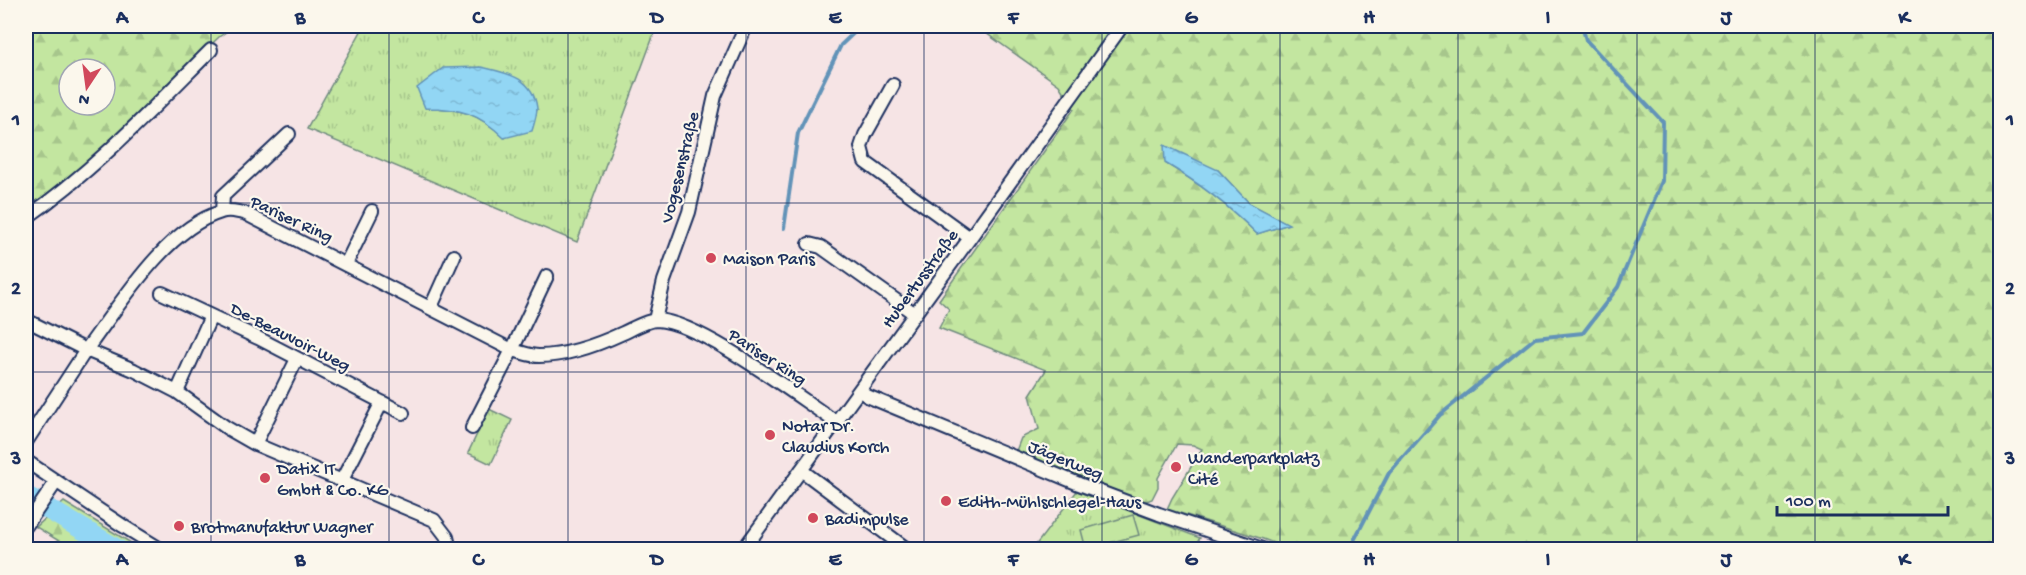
<svg xmlns="http://www.w3.org/2000/svg" width="2026" height="575" viewBox="0 0 2026 575" font-family="'Gochi Hand',sans-serif">
  <style>
    .forest { fill: url(#forest-firs); stroke: #6f8a7f; stroke-width: 1.5; fill-rule: evenodd }
    .park { fill: url(#park-tufts); stroke: #6f8a7f; stroke-width: 1.5; fill-rule: evenodd }
    .pitch { fill: #c3e6a0; stroke: #6f8a7f; stroke-width: 1.5 }
    .water { fill: url(#water-ripples); stroke: #6293b8; stroke-width: 1.5 }
    .lines { fill: none; stroke-linecap: round; stroke-linejoin: round }
    .stream { stroke: #6293b8; stroke-width: 4 }
    .river { stroke: #92d6f4; stroke-width: 21 }
    .minor-casing { stroke: #1b2f5e; stroke-width: 16 }
    .minor { stroke: #fbf7ec; stroke-width: 12 }
    .grid { fill: none; stroke: #1b2f5e; stroke-width: 1.5; stroke-opacity: 0.55 }
    .poi-dot { fill: #d1495b; stroke: #fbf7ec; stroke-width: 2 }
    .labels { text-anchor: middle; stroke-width: 4.5; stroke-linejoin: round; paint-order: stroke }
    .street-label { font-size: 18px; fill: #1b2f5e; stroke: #fbf7ec }
    .poi-label { font-size: 18px; fill: #1b2f5e; stroke: #fbf7ec; text-anchor: start }
    .neatline { fill: none; stroke: #1b2f5e; stroke-width: 2 }
    .grid-label { font-size: 20px; text-anchor: middle; font-weight: bold; fill: #1b2f5e }
  </style>
  <defs>
    <pattern id="forest-firs" width="22" height="20" patternUnits="userSpaceOnUse" patternTransform="scale(1.5)"><rect width="22" height="20" fill="#c3e6a0"/><path d="M5 1l3.5 6h-7zM16 11l3.5 6h-7z" fill="#a7c68c"/></pattern>
    <pattern id="park-tufts" width="24" height="20" patternUnits="userSpaceOnUse" patternTransform="scale(1.5)"><rect width="24" height="20" fill="#c3e6a0"/><path d="M3 7l-1-3M5 7V3M7 7l1-3M15 17l-1-3M17 17v-4M19 17l1-3" fill="none" stroke="#a7c68c"/></pattern>
    <pattern id="water-ripples" width="26" height="14" patternUnits="userSpaceOnUse" patternTransform="scale(1.5)"><rect width="26" height="14" fill="#92d6f4"/><path d="M2 4q2-2 4 0t4 0M15 11q2-2 4 0t4 0" fill="none" stroke="#7db8d4"/></pattern>
  </defs>
  <rect width="100%" height="100%" fill="#f6e4e5"/>
  <filter id="ink" filterUnits="userSpaceOnUse"><feTurbulence type="fractalNoise" baseFrequency=".0167" numOctaves="2"/><feDisplacementMap in="SourceGraphic" scale="12" xChannelSelector="R" yChannelSelector="G"/><feConvolveMatrix kernelMatrix="1 2 1 2 8 2 1 2 1" color-interpolation-filters="sRGB"/></filter>
  <g filter="url(#ink)">
    <path class="forest" d="M 26,26 L 234,26 L 219,37 L 104,148 L 60,186 L 26,208 ZM 69,69 L 105,69 L 105,105 L 69,105 Z
      M 976,26 L 2000,26 L 2000,549 L 1289,549 L 1263,539 L 1167,509 L 1172,498 L 1202,449 L 1193,445 L 1177,444 L 1158,478 L 1158,487 L 1152,499 L 1144,502 L 1016,451 L 1021,438 L 1039,429 L 1030,395 L 1046,370 L 939,328 L 949,309 L 939,300 L 1074,109 L 1059,85 ZM 1165,163 L 1218,170 L 1249,203 L 1288,224 L 1257,234 C 1230,206 1199,183 1165,163 Z
      M 64,502 L 141,549 L 72,549 L 36,527 Z"/>
    <path class="park" d="M 364,26 L 657,26 L 577,242 L 307,129 ZM 425,108 L 537,110 L 505,138 C 478,113 460,108 425,108 Z
      M 489,409 L 512,420 L 491,464 L 468,453 Z
      M 1077,491 L 1200,538 L 1193,549 L 1032,550 Z"/>
    <path class="pitch" d="M 1133,515 L 1139,535 L 1086,549 L 1081,530 Z"/>
    <path class="water" d="M 481,67 C 507,73 533,77 537,108 C 537,115 534,124 532,131 L 504,138 C 479,113 460,108 425,108 L 417,88 L 443,68 Z
      M 1164,145 L 1218,170 L 1249,203 L 1289,224 L 1257,234 C 1230,207 1199,183 1165,163 Z"/>
    <g class="lines">
      <path class="stream" d="M 784,228 L 798,133 L 841,45 L 861,26
        M 1349,550 L 1389,473 L 1440,415 L 1535,338 L 1583,333 L 1618,287 L 1662,181 L 1663,122 L 1586,40 L 1582,26"/>
      <path class="river" d="M 26,496 L 118,550"/>
      <defs>
        <path id="minor" d="M 893,85 L 865,135 L 861,147 L 865,162 L 970,238
          M 222,211 L 223,196 L 289,134
          M 26,218 C 95,170 152,109 211,50
          M 809,244 L 821,247 L 915,314
          M 346,264 L 372,211
          M 162,293 L 258,338 L 403,413
          M 431,307 L 454,256
          M 26,320 L 86,350 L 26,442
          M 655,320 L 664,281 L 689,212 L 715,96 L 746,26
          M 860,390 L 867,396 L 1079,484 L 1159,514 L 1265,550
          M 177,392 L 211,316
          M 472,428 L 512,350 L 547,276
          M 255,444 L 297,359
          M 26,461 L 123,526 L 162,550
          M 801,470 L 908,550
          M 342,480 L 382,402
          M 26,526 L 56,482
          M 450,550 L 447,537 L 434,520 L 255,444 L 227,428 L 177,392 L 134,370 L 86,350 C 119,306 166,228 221,212 C 229,209 237,212 244,213 L 512,350 C 521,352 531,356 539,356 C 568,356 597,345 623,333 C 632,329 647,320 657,320 C 700,322 797,396 836,422
          M 743,550 L 970,238 L 1122,26"/>
      </defs>
      <use href="#minor" class="minor-casing"/>
      <use href="#minor" class="minor"/>
    </g>
  </g>
  <path class="grid" d="M 211,26 L 211,550M 389,26 L 389,550M 568,26 L 568,550M 746,26 L 746,550M 924,26 L 924,550M 1102,26 L 1102,550M 1280,26 L 1280,550M 1458,26 L 1458,550M 1637,26 L 1637,550M 1815,26 L 1815,550M 26,203 L 2000,203M 26,372 L 2000,372"/>
  <g class="poi-dot">
    <circle cx="711" cy="258" r="6"/>
    <circle cx="770" cy="435" r="6"/>
    <circle cx="1176" cy="467" r="6"/>
    <circle cx="265" cy="478" r="6"/>
    <circle cx="946" cy="501" r="6"/>
    <circle cx="813" cy="518" r="6"/>
    <circle cx="179" cy="526" r="6"/>
  </g>
  <g class="labels">
    <g class="street-label">
      <text transform="translate(679 167) rotate(-76)" y="6">Vogesenstraße</text>
      <text transform="translate(292 218) rotate(25)" y="6">Pariser Ring</text>
      <text transform="translate(919 278) rotate(-54)" y="6">Hubertusstraße</text>
      <text transform="translate(291 336) rotate(27)" y="6">De-Beauvoir-Weg</text>
      <text transform="translate(768 356) rotate(33)" y="6">Pariser Ring</text>
      <text transform="translate(1066 459) rotate(22)" y="6">Jägerweg</text>
    </g>
    <g class="poi-label">
      <text x="723" y="264">Maison Paris</text>
      <text x="782" y="431">Notar Dr.<tspan x="782" dy="21">Claudius Korch</tspan></text>
      <text x="1188" y="463">Wanderparkplatz<tspan x="1188" dy="21">Cité</tspan></text>
      <text x="277" y="474">Datix IT<tspan x="277" dy="21">GmbH &amp; Co. KG</tspan></text>
      <text x="958" y="507">Edith-Mühlschlegel-Haus</text>
      <text x="825" y="524">Badimpulse</text>
      <text x="191" y="532">Brotmanufaktur Wagner</text>
    </g>
  </g>
  <rect width="2026" height="575" fill="none" stroke="#fbf7ec" stroke-width="66"/>
  <g transform="translate(87 87) rotate(193)"><circle r="28" fill="#fbf7ec" stroke="#a1a7b3" stroke-width="1.5"/>
  <path d="M0-4.5L10 22L0 15L-10 22Z" fill="#d1495b"/>
  <text y="-9" font-size="16" font-weight="bold" text-anchor="middle" fill="#1b2f5e">N</text>
  </g>
  <path d="M1777 506v9h171v-9" fill="none" stroke="#1b2f5e" stroke-width="3"/>
  <text x="1786" y="506" font-size="18" fill="#1b2f5e" stroke="#fbf7ec" stroke-width="4.5" paint-order="stroke">100 m</text>
  <rect x="33" y="33" width="1960" height="509" class="neatline"/>
  <g class="grid-label">
    <text x="122" y="23">A</text>
    <text x="300" y="23">B</text>
    <text x="478" y="23">C</text>
    <text x="657" y="23">D</text>
    <text x="835" y="23">E</text>
    <text x="1013" y="23">F</text>
    <text x="1191" y="23">G</text>
    <text x="1369" y="23">H</text>
    <text x="1548" y="23">I</text>
    <text x="1726" y="23">J</text>
    <text x="1904" y="23">K</text>
    <text x="16" y="125">1</text>
    <text x="2010" y="125">1</text>
    <text x="16" y="294">2</text>
    <text x="2010" y="294">2</text>
    <text x="16" y="464">3</text>
    <text x="2010" y="464">3</text>
    <text x="122" y="565">A</text>
    <text x="300" y="565">B</text>
    <text x="478" y="565">C</text>
    <text x="657" y="565">D</text>
    <text x="835" y="565">E</text>
    <text x="1013" y="565">F</text>
    <text x="1191" y="565">G</text>
    <text x="1369" y="565">H</text>
    <text x="1548" y="565">I</text>
    <text x="1726" y="565">J</text>
    <text x="1904" y="565">K</text>
  </g>
</svg>
